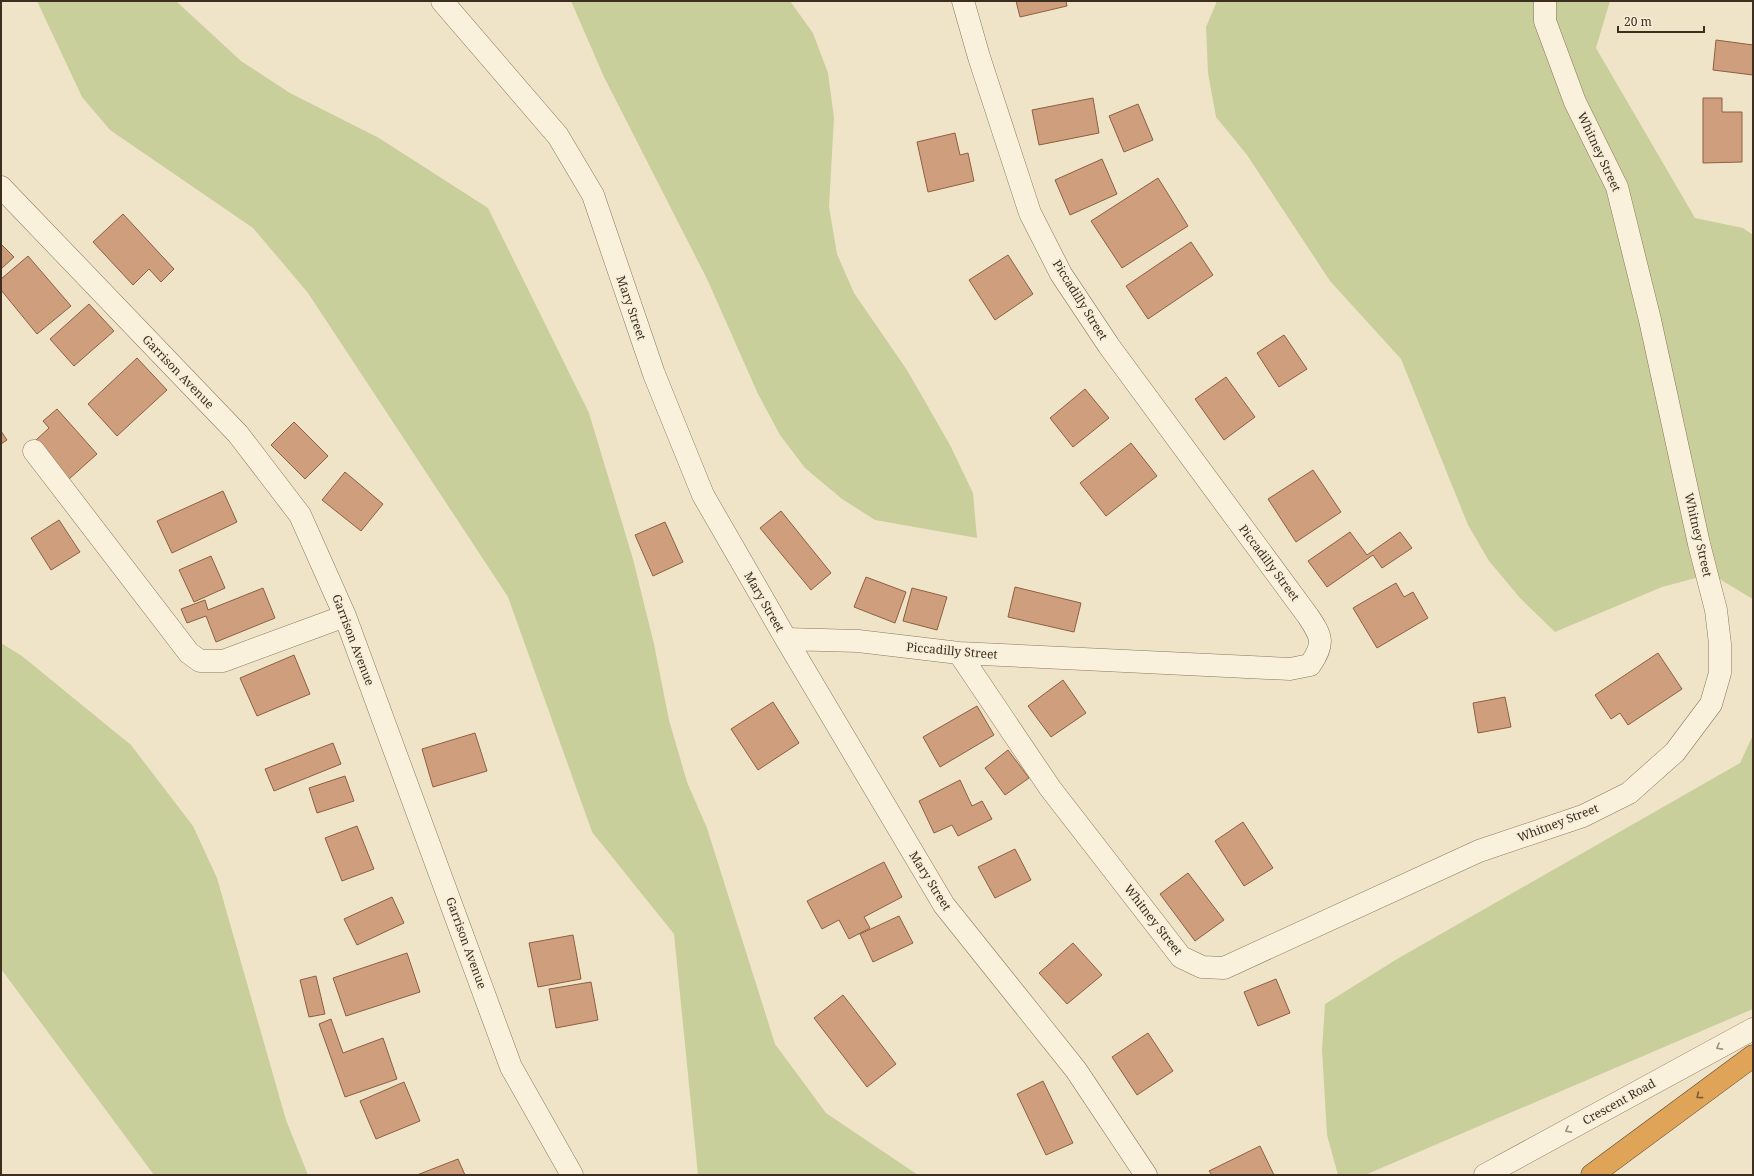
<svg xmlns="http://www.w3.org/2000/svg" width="1754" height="1176" viewBox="0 0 1754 1176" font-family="'Noto Serif',serif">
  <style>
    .green { fill: #c9cf9b }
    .building { fill: #cf9f7d; stroke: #8d5f41 }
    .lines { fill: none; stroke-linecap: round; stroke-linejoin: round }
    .minor-casing { stroke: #8d765c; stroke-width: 23 }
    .highway-casing { stroke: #5b4430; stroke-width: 23 }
    .minor { stroke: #faf1dc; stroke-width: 22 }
    .highway { stroke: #e0a458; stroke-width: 22 }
    .oneway { stroke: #9c907e }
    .oneway2 { stroke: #7e5d36 }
    .labels { text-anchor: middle; stroke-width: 4; stroke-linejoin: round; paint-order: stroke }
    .street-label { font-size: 12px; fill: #3d2e20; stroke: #f7eed8 }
  </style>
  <rect width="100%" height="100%" fill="#f0e4c8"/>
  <path class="green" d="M 37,1 L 176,1 L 241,61 L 290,93 L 379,138 L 488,208 L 589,413 L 633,559 L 654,644 L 669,720 L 687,782 L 707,828 L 775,1044 L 826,1113 L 918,1175 L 698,1175 L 674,934 L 592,832 L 508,597 L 308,293 L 253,228 L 110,130 L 82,97 Z
    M 571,1 L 790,1 L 813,33 L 828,73 L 834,118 L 829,207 L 837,254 L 854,293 L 907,370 L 950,445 L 973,493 L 977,538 L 875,520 L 842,499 L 805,468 L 780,435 L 758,394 L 707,279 L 604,77 Z
    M 1217,1 L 1610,1 L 1596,48 L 1695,218 L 1743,228 L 1753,235 L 1753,600 L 1751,598 L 1711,574 L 1662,587 L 1555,632 L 1520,598 L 1489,561 L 1468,525 L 1401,359 L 1330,281 L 1247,155 L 1216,117 L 1208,73 L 1206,27 Z
    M 1,643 L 22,656 L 131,745 L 193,826 L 217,878 L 286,1120 L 308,1175 L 154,1175 L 1,969 Z
    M 1753,735 L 1753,1009 L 1365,1175 L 1338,1175 L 1327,1135 L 1322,1050 L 1325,1004 L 1397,959 L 1740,763 Z"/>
  <path class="building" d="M 1016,1 L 1066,1 L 1067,6 L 1020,17 Z
    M 1716,40 L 1753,45 L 1753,75 L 1713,70 Z
    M 1093,98 L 1099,133 L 1039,145 L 1032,110 Z
    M 1703,98 L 1722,98 L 1722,112 L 1742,112 L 1742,162 L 1703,163 Z
    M 1138,104 L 1153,140 L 1124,152 L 1109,116 Z
    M 955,133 L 960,155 L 968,153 L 974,181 L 928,192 L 917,142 Z
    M 1102,159 L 1117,194 L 1070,215 L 1055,180 Z
    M 1158,178 L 1188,226 L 1122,268 L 1091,221 Z
    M 123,214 L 174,269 L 161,282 L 149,269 L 133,285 L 93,242 Z
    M 1191,242 L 1213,275 L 1148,319 L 1126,286 Z
    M 1,244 L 14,257 L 1,269 Z
    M 1008,255 L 1033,294 L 995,320 L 969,280 Z
    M 28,256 L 71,306 L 37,334 L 1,290 L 1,279 Z
    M 89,304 L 114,331 L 74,366 L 50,339 Z
    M 1284,335 L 1307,369 L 1279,387 L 1257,353 Z
    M 137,358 L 167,390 L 117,436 L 88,404 Z
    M 1226,377 L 1255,417 L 1224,440 L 1195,399 Z
    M 1085,389 L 1109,418 L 1073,447 L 1050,418 Z
    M 57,409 L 97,454 L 69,479 L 35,441 L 49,428 L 43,421 Z
    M 294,422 L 328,456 L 305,479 L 271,445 Z
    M 1,431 L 7,440 L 1,444 Z
    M 1131,443 L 1157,476 L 1106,516 L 1080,483 Z
    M 1313,470 L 1341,512 L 1296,542 L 1268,499 Z
    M 345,472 L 383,504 L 361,531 L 322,500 Z
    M 223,491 L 237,522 L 172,553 L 157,521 Z
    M 781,511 L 831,573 L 811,590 L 760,528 Z
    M 59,520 L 80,552 L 51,570 L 31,538 Z
    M 665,522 L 683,562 L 653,576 L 635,535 Z
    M 1350,532 L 1367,555 L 1400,532 L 1412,548 L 1382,568 L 1373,555 L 1327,587 L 1308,561 Z
    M 211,556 L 225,588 L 194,602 L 179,570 Z
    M 866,577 L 906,592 L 895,623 L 854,607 Z
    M 1396,583 L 1404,597 L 1413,592 L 1428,618 L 1377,648 L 1353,608 Z
    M 1015,587 L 1081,603 L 1074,632 L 1008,617 Z
    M 263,588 L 275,618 L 216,642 L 206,616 L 187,623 L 181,609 L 205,600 L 208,610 Z
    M 912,588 L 947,597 L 937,630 L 903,621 Z
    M 1658,653 L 1682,689 L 1628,725 L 1620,713 L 1611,719 L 1595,695 Z
    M 294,655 L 310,694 L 257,716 L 240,678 Z
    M 1063,680 L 1086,713 L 1051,737 L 1028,706 Z
    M 1505,697 L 1511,727 L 1478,733 L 1473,703 Z
    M 773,702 L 799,743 L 758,770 L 731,729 Z
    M 977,706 L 994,735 L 940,767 L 923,737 Z
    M 475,733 L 487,771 L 433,787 L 422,749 Z
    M 333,743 L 341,764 L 274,791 L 265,769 Z
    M 1008,750 L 1029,778 L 1005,795 L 985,768 Z
    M 345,776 L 354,801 L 317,813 L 309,788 Z
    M 960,780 L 972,806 L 982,801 L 992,819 L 958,836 L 952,825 L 934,833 L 919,801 Z
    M 1243,822 L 1273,868 L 1244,886 L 1215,841 Z
    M 357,826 L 374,869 L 342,881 L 325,838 Z
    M 1015,849 L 1031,880 L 995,898 L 978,867 Z
    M 884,862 L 902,897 L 864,917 L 870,928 L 849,939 L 839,920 L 822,929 L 807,901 Z
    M 1188,873 L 1224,920 L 1195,941 L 1160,894 Z
    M 392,897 L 404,923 L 357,945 L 344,919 Z
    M 899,916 L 913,943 L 873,962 L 860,934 Z
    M 573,935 L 581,979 L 538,987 L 529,943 Z
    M 1073,943 L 1102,975 L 1067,1004 L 1039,973 Z
    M 407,953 L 420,992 L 346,1016 L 333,978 Z
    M 316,976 L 325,1014 L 309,1017 L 300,980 Z
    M 1276,979 L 1290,1013 L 1258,1026 L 1244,992 Z
    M 591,982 L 598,1020 L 556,1028 L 549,989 Z
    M 843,995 L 896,1064 L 867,1087 L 814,1018 Z
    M 331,1019 L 343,1053 L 383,1038 L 397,1079 L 345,1097 L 319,1024 Z
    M 1148,1033 L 1173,1071 L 1137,1095 L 1112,1057 Z
    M 1043,1081 L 1073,1143 L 1046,1155 L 1017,1094 Z
    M 404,1082 L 420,1121 L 376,1139 L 360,1101 Z
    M 1260,1146 L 1274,1175 L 1212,1175 L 1209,1171 Z
    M 458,1159 L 465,1175 L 417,1175 Z"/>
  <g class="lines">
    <defs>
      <path id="minor" d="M 442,1 L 558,136 L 593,195 L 654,374 L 703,495 L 786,639 L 944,905 L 1076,1070 L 1146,1175
        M 1,187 L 238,434 L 300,515 L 345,616 L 511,1067 L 572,1175
        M 34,451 L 189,653 L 200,661 L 223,661 L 345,616
        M 786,639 L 858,641 L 959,653 L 1290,669 L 1310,665 C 1325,643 1322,637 1308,616 L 1109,346 L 1061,274 L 1030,213 L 979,57 L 963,1
        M 959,653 L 1050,788 L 1181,957 L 1202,967 L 1224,968 L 1479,851 L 1583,816 L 1629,793 L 1675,752 L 1711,704 L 1720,673 L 1720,644 L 1716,610 L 1699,544 L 1650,320 L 1617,187 L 1575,102 L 1545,21 L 1545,1
        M 1485,1175 L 1753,1029"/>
      <path id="highway" d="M 1592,1175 L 1753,1056"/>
    </defs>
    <use href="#minor" class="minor-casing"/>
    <use href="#highway" class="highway-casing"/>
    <use href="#minor" class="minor"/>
    <use href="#highway" class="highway"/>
  </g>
  <defs><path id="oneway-chevron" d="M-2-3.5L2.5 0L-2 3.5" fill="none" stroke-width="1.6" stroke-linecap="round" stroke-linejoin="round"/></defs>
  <g class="oneway">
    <use href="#oneway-chevron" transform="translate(1719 1047) rotate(151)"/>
    <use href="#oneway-chevron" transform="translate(1568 1130) rotate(151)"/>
  </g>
  <use class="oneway2" href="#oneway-chevron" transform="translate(1699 1096) rotate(143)"/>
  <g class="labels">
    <g class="street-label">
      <text transform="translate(1599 152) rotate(65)" y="4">Whitney Street</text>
      <text transform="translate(1080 300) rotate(58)" y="4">Piccadilly Street</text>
      <text transform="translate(631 308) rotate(71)" y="4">Mary Street</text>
      <text transform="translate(178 372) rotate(46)" y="4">Garrison Avenue</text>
      <text transform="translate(1698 535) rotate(77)" y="4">Whitney Street</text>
      <text transform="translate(1269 563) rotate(53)" y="4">Piccadilly Street</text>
      <text transform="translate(764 602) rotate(60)" y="4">Mary Street</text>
      <text transform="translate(353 640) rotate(69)" y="4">Garrison Avenue</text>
      <text transform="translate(952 651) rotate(5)" y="4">Piccadilly Street</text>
      <text transform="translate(1558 823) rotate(-21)" y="4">Whitney Street</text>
      <text transform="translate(930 881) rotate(58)" y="4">Mary Street</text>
      <text transform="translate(1153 920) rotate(52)" y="4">Whitney Street</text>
      <text transform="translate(466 943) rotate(70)" y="4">Garrison Avenue</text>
      <text transform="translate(1619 1102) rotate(-29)" y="4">Crescent Road</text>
    </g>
  </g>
  <rect width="1754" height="1176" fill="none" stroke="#3d2e20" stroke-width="4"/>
  <path d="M1618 26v6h86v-6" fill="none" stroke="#3d2e20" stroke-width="2"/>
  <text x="1624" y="26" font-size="12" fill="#3d2e20" stroke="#f7eed8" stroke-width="3" paint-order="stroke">20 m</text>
</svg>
